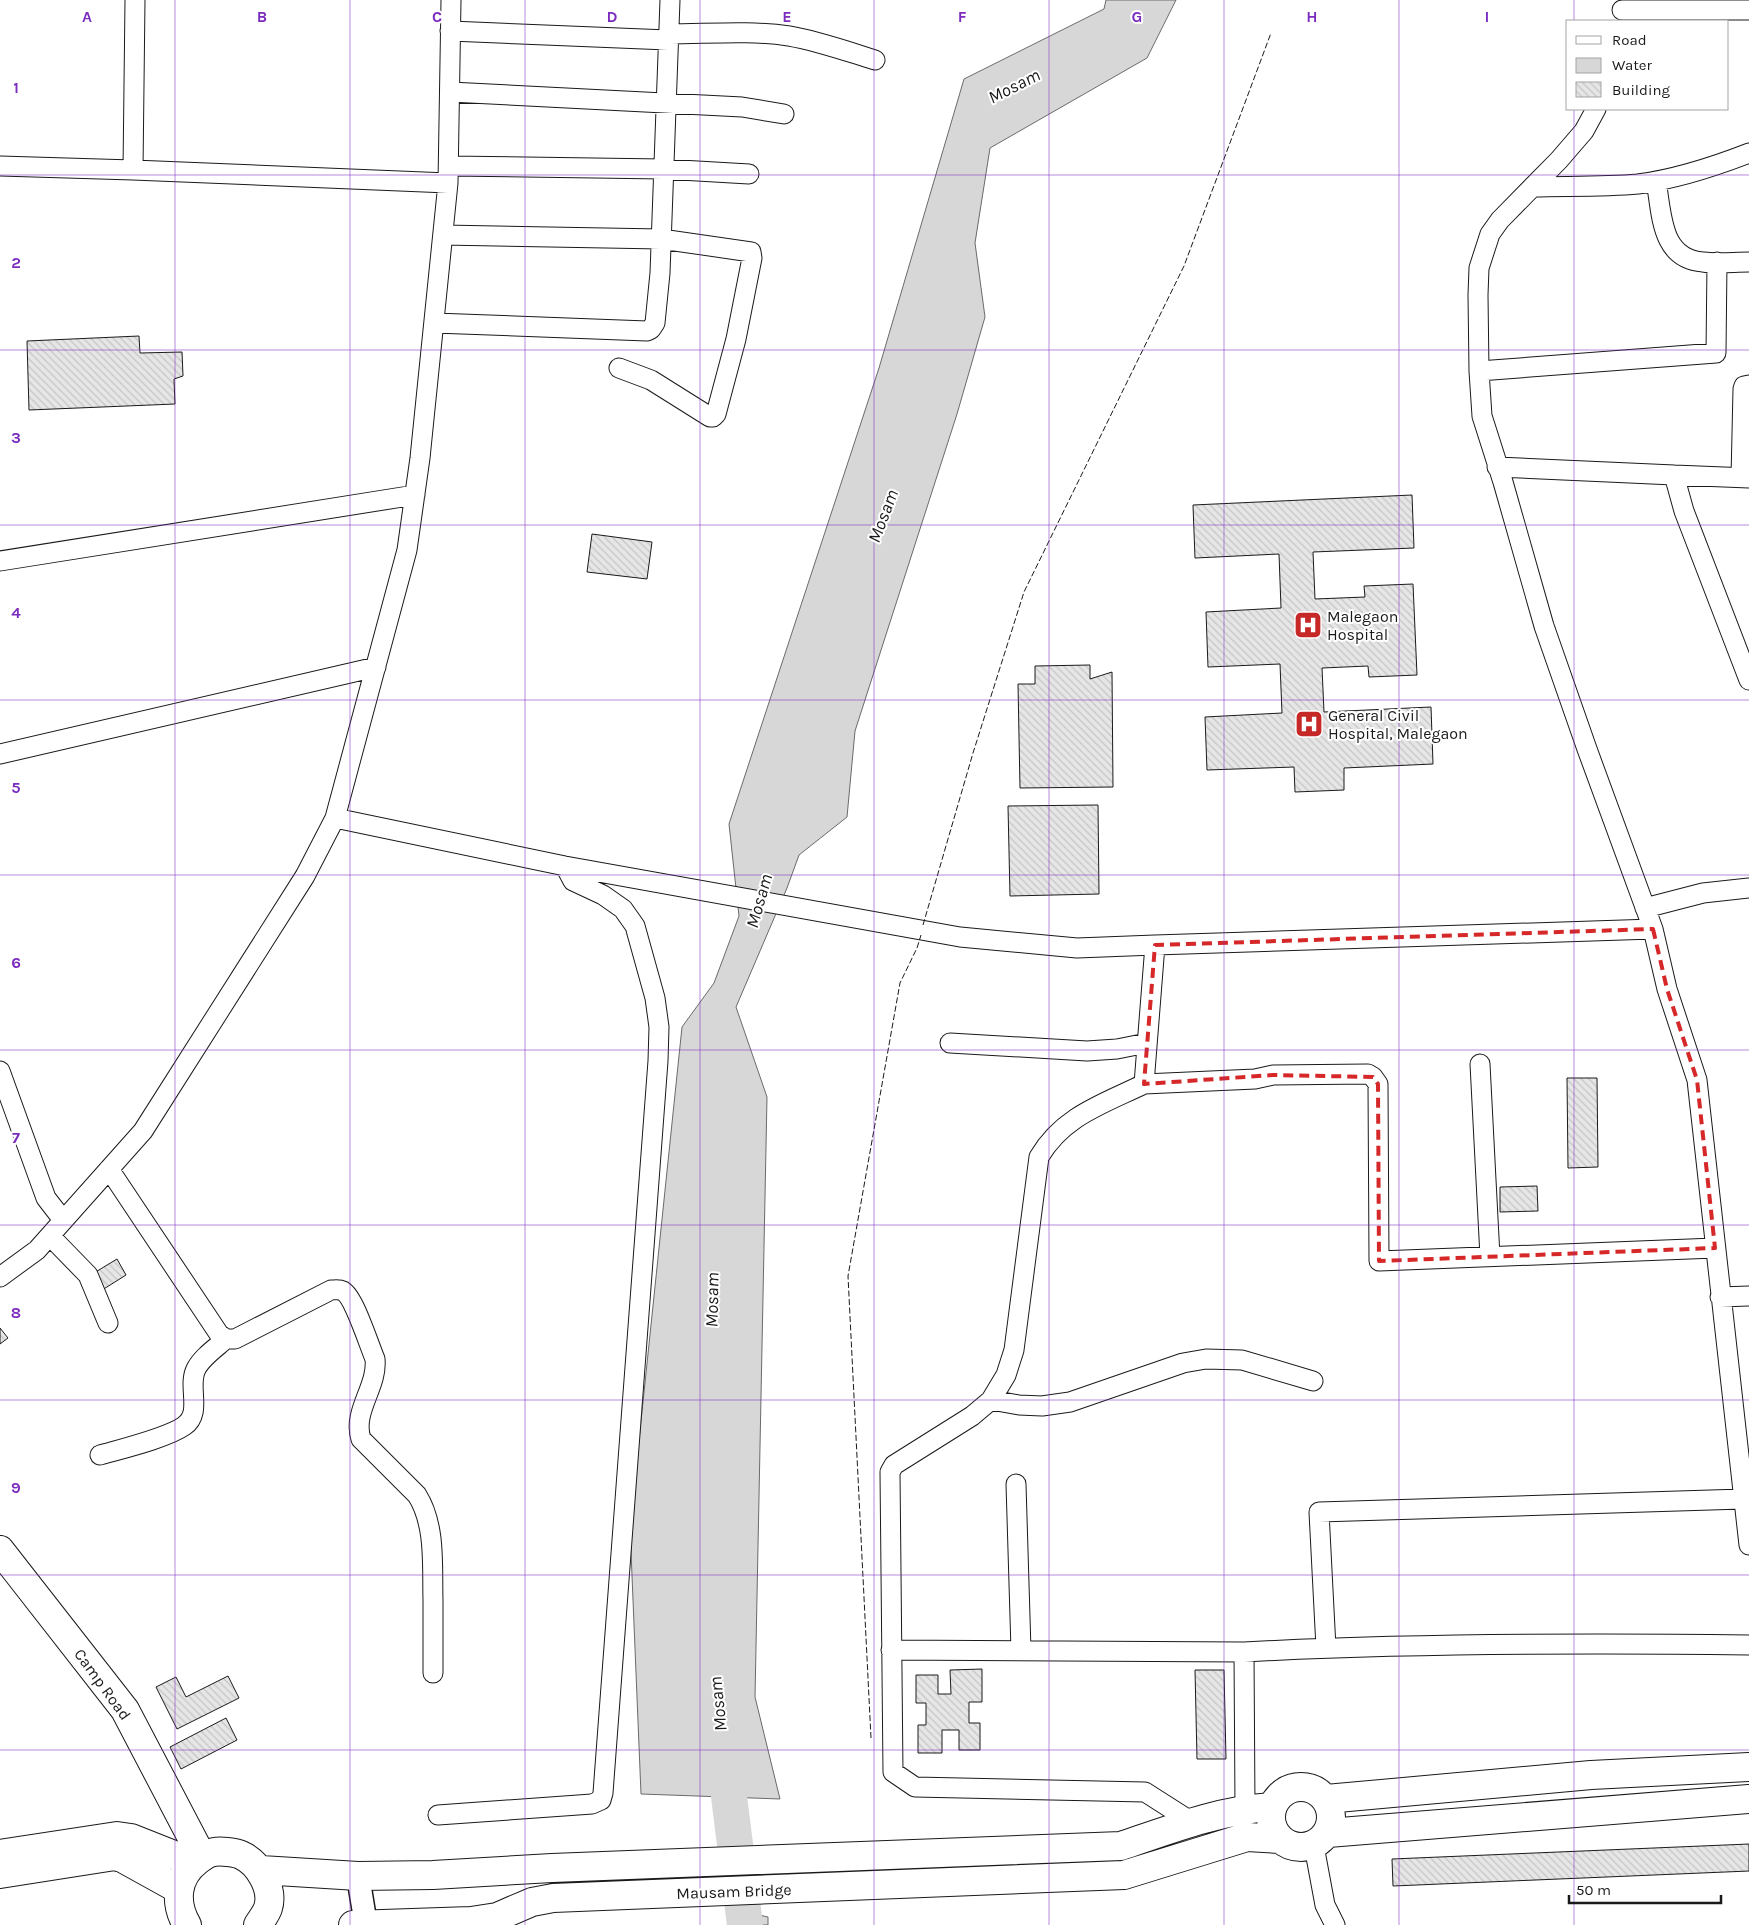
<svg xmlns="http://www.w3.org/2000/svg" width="1749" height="1925" viewBox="0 0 1749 1925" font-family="Karla,sans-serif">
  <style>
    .water { fill: #d7d7d7; stroke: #6a6a6a }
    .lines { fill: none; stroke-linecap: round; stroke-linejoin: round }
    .river { stroke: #d7d7d7; stroke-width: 36 }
    .building { fill: url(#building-back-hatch); stroke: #1a1a1a }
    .minor-casing { stroke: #1a1a1a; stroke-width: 21 }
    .tertiary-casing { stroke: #1a1a1a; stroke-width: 25 }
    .primary-casing { stroke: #1a1a1a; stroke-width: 30 }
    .trunk-casing { stroke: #1a1a1a; stroke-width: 30 }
    .minor { stroke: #fff; stroke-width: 19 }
    .tertiary { stroke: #fff; stroke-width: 22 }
    .primary { stroke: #fff; stroke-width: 28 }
    .trunk { stroke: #fff; stroke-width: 28 }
    .fence { stroke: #1a1a1a; stroke-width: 1; stroke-dasharray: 6 2.5; stroke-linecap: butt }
    .marked { fill: none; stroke: #d62828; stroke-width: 4; stroke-dasharray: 10 6; stroke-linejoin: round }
    .grid { fill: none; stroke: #7b2cbf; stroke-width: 1; stroke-opacity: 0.55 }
    .labels { text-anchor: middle; stroke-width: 4; stroke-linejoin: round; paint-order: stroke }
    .poi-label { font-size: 16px; fill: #1a1a1a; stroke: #fff; text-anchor: start }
    .street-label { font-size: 16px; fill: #1a1a1a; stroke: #fff }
    .water-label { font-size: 18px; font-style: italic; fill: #1a1a1a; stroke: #fff }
    .grid-label { font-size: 16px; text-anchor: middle; font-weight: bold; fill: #7b2cbf; stroke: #fff; stroke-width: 4; stroke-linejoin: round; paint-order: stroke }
  </style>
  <defs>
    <pattern id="building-back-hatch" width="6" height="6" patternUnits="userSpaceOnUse" patternTransform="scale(1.25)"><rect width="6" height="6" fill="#e6e6e6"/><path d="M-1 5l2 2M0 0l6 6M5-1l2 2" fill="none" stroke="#c5c5c5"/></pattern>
  </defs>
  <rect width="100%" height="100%" fill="#fff"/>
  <path class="water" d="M 1106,0 L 1176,0 L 1147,58 L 990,148 L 975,243 L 985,317 L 957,414 L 855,731 L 847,817 L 799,855 L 787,888 L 736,1007 L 767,1097 L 755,1697 L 780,1799 L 641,1794 L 630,1527 L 682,1027 L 714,983 L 739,916 L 729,824 L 879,368 L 964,79 L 1104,9 Z
    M 741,1911 L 768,1917 L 768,1925 L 738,1925 Z"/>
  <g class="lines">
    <path class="river" d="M 723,1748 L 745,1925"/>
  </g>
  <path class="building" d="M 139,336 L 140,353 L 182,352 L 183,376 L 174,379 L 175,404 L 29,410 L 27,341 Z
    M 1412,495 L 1414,548 L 1313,552 L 1315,599 L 1365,597 L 1364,586 L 1413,584 L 1417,675 L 1369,677 L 1368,666 L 1322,668 L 1324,712 L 1431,707 L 1433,764 L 1344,768 L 1344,790 L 1295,792 L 1294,767 L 1207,770 L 1205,717 L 1282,713 L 1280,664 L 1208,667 L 1206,612 L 1281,608 L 1279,554 L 1195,558 L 1193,505 Z
    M 592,534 L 652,542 L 647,579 L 587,572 Z
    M 1090,665 L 1090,679 L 1112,672 L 1113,787 L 1020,788 L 1018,684 L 1035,684 L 1035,666 Z
    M 1098,805 L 1099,894 L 1010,896 L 1008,806 Z
    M 1567,1078 L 1597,1078 L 1598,1167 L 1568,1168 Z
    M 1537,1186 L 1538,1211 L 1500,1212 L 1500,1187 Z
    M 117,1259 L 126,1275 L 99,1292 L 89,1276 Z
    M 0,1328 L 8,1338 L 0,1344 Z
    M 982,1669 L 982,1702 L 969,1702 L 969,1723 L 980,1723 L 980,1750 L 959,1750 L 959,1730 L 942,1730 L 942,1753 L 918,1753 L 918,1725 L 926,1725 L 926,1703 L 916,1703 L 916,1675 L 938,1675 L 938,1694 L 951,1694 L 950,1670 Z
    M 1195,1670 L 1224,1670 L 1226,1759 L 1197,1759 Z
    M 228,1676 L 239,1698 L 177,1729 L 156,1687 L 176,1677 L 186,1697 Z
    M 226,1718 L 237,1740 L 181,1769 L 170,1747 Z
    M 1749,1844 L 1749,1871 L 1393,1886 L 1392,1859 Z"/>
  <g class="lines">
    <defs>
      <path id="minor" d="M 135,0 L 133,170 L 448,183
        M 1622,10 L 1749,10
        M 450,31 L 668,40
        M 669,34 C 708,34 749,30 789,36 C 818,41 846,51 875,60
        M 450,92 L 742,107 L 784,114
        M 1596,109 L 1584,131 L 1559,160 L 1500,220 L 1490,234 L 1479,268 L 1478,295 L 1479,371 L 1482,416 L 1503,482 L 1544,626 L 1587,749 L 1653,929
        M 0,166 L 133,170
        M 449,166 L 663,169 L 749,174
        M 1656,181 C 1662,213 1660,259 1703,262 C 1718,264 1734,262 1749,262
        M 1533,187 C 1568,186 1603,187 1638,184 C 1676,179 1713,167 1749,153
        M 443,235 L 661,239 L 751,252 L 752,258 L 736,339 L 716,414 L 713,417 L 710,417 L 651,380 L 619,368
        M 434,323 L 647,331 L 651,329 L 655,323 L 660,273 L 670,0
        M 1479,371 L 1716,353 L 1717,262
        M 1497,467 L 1674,475
        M 1741,478 L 1743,389 L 1744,386 L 1749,385
        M 1749,478 L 1674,475 L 1684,511 L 1749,680
        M 0,561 L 415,495
        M 0,754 L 376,667
        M 335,818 L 407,550 L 420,458 L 448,183 L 451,0
        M 1645,908 L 1703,893 L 1749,888
        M 950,1043 L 1087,1051 L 1117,1049 L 1147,1043
        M 1480,1064 L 1490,1257
        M 0,1071 L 46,1198 L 63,1220
        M 1144,1084 L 1255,1079 L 1273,1075 L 1368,1074 L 1373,1077 L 1378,1084 L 1379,1261 L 1715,1248
        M 109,1169 L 219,1334 L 226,1339 L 235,1339 L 331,1290 C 335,1290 339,1289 343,1291 C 354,1297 369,1345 375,1359 C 378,1387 352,1411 361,1439 L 417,1495 C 436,1525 432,1566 433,1600 C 433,1624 433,1649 433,1673
        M 50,1236 L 88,1275 L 108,1323
        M 0,1277 L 37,1250 L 143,1131 L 305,876 L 335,818 L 565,866 L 960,937 L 1077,948 L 1155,945
        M 1720,1297 L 1749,1296
        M 991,1400 L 1019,1405 L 1042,1406 L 1070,1402 L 1183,1363 L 1206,1359 L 1242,1360 L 1313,1381
        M 100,1455 C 121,1449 167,1438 184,1426 C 203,1413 187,1387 196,1369 C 202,1357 217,1347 226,1339
        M 1016,1484 L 1021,1650
        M 1326,1648 L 1319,1512 L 1743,1499
        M 891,1650 L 1244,1652
        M 1245,1809 L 1244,1652 C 1412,1643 1581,1643 1749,1645
        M 438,1815 L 592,1804 L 601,1800 L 603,1793 L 658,1061 L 659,1027 L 655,998 L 635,926 L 623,909 L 603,895 L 573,881 L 565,866
        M 1192,1822 L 1145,1792 L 915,1787 L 893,1772 L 890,1472 L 894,1465 L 972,1416 L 991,1400 L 1006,1375 L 1014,1350 L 1039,1157 C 1063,1116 1103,1104 1144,1084 L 1155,945 L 1653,929 L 1667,989 L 1697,1080 L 1749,1545
        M 1314,1846 L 1325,1905 L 1335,1925"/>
      <path id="tertiary" d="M 358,1876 L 366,1925"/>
      <path id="primary" d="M 0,1550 L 125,1710 L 202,1857
        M 0,1854 L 117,1836 L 131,1838 L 194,1863
        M 0,1874 L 115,1856 L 122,1858 L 178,1889"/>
      <path id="trunk" d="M1271 1817a30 30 0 1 1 60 0a30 30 0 1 1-60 0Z
        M 1326,1799 L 1591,1775 L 1749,1767
        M 1328,1833 L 1749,1799
        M 261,1870 L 358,1876 L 433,1875 L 552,1868 L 1121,1846 C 1171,1829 1220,1810 1272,1807
        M 187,1925 C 174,1903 176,1877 197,1861 C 202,1857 208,1853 214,1852 C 220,1851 235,1852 241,1855 C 259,1863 274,1889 268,1908 C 266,1914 261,1920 258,1925
        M 353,1925 L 471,1921 L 497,1917 L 532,1902 L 553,1898 L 1124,1875 L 1247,1837 L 1279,1839"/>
    </defs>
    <use href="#minor" class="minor-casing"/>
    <use href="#tertiary" class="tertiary-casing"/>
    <use href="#primary" class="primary-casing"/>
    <use href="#trunk" class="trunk-casing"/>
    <use href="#minor" class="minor"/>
    <use href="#tertiary" class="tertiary"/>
    <use href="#primary" class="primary"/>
    <use href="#trunk" class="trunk"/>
    <path class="fence" d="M 923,925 L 973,753 L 1024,592 L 1184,266 L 1271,33
      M 871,1738 L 848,1276 L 900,983 L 917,948 L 921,935"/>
  </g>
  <path class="marked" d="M 1653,929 L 1667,989 L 1697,1080 L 1715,1248 L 1379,1261 L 1378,1084 L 1373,1077 L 1273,1075 L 1144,1084 L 1155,945 Z"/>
  <path class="grid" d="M 175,0 L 175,1925M 350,0 L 350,1925M 525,0 L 525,1925M 700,0 L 700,1925M 874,0 L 874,1925M 1049,0 L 1049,1925M 1224,0 L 1224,1925M 1399,0 L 1399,1925M 1574,0 L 1574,21M 1574,109 L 1574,1925M 0,175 L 1749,175M 0,350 L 1749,350M 0,525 L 1749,525M 0,700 L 1749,700M 0,875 L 1749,875M 0,1050 L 1749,1050M 0,1225 L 1749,1225M 0,1400 L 1749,1400M 0,1575 L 1749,1575M 0,1750 L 1749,1750"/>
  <defs>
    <symbol id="hospital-square" viewBox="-11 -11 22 22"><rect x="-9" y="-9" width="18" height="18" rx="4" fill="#c62828" stroke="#fff"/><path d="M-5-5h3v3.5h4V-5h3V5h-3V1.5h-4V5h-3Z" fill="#fff"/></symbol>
  </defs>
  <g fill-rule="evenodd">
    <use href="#hospital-square" x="1292" y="609" width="32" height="32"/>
    <use href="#hospital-square" x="1293" y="708" width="32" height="32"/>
  </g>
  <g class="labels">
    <g class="poi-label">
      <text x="1327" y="622">Malegaon<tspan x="1327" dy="18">Hospital</tspan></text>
      <text x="1328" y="721">General Civil<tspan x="1328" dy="18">Hospital, Malegaon</tspan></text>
    </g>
    <g class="street-label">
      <text transform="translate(103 1684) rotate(54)" y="6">Camp Road</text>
      <text transform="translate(734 1891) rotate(-2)" y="6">Mausam Bridge</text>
    </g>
    <g class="water-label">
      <text transform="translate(1014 86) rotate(-27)" y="6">Mosam</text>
      <text transform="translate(883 516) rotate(-69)" y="6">Mosam</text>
      <text transform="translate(759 901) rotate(-74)" y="6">Mosam</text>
      <text transform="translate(712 1300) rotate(-89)" y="6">Mosam</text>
      <text transform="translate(718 1704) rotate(-96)" y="6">Mosam</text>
    </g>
  </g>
  <g class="grid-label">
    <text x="87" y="22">A</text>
    <text x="262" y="22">B</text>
    <text x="437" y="22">C</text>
    <text x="612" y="22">D</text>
    <text x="787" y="22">E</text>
    <text x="962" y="22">F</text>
    <text x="1137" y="22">G</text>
    <text x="1312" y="22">H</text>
    <text x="1487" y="22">I</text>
    <text x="16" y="93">1</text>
    <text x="16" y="268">2</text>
    <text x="16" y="443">3</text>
    <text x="16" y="618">4</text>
    <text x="16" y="793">5</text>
    <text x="16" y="968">6</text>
    <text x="16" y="1143">7</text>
    <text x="16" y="1318">8</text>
    <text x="16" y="1493">9</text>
  </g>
  <rect x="1566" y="20" width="162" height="90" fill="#ffffff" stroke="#a3a3a3"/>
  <rect x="1576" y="36" width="25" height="8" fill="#ffffff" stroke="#a3a3a3"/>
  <text x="1612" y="45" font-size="15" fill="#1a1a1a">Road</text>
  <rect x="1576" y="58" width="25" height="15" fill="#d7d7d7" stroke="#a3a3a3"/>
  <text x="1612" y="70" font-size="15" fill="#1a1a1a">Water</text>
  <rect x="1576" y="82" width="25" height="15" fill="url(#building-back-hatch)" stroke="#a3a3a3"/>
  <text x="1612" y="95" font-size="15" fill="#1a1a1a">Building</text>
  <path d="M1569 1895v8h152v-8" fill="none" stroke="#1a1a1a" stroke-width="2.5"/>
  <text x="1576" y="1895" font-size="15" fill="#1a1a1a" stroke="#ffffff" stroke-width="4" paint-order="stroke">50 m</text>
</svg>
